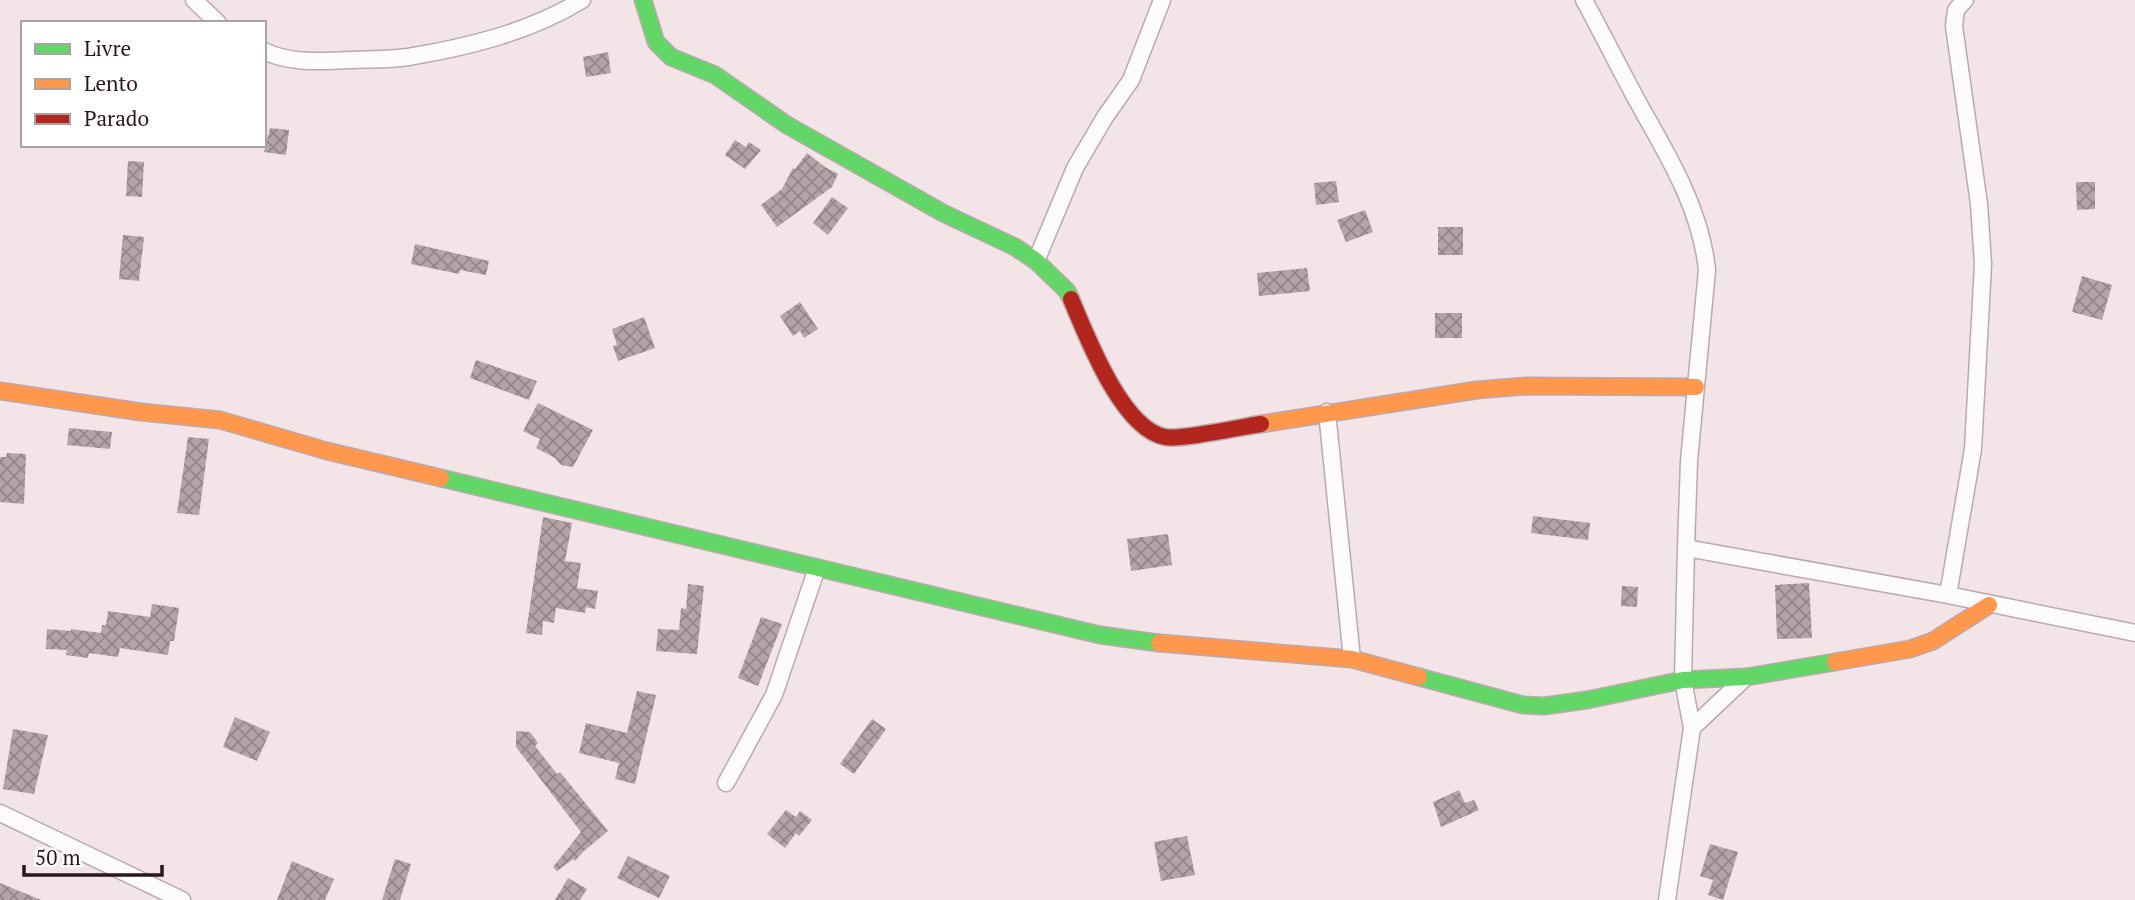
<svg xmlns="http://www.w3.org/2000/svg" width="2135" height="900" viewBox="0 0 2135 900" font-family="'PT Serif',serif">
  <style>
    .building { fill: url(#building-cross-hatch) }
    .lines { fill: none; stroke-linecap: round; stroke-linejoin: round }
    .street-casing { stroke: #bba9ad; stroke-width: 19 }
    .fast-casing { stroke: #bba9ad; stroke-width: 19 }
    .slow-casing { stroke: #bba9ad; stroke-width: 19 }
    .jam-casing { stroke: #bba9ad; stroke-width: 19 }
    .street { stroke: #fdfbfb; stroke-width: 16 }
    .fast { stroke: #63d668; stroke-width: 16 }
    .slow { stroke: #ff974d; stroke-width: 16 }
    .jam { stroke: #b3261e; stroke-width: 16 }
  </style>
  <defs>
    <pattern id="building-cross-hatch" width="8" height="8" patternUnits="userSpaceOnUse" patternTransform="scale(1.75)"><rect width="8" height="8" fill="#b5a4a7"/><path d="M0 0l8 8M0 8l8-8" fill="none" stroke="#948587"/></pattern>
  </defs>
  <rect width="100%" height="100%" fill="#f3e4e7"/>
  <path class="building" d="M 608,52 L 611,73 L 586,77 L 583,57 Z
    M 270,128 L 289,130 L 286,155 L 264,152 Z
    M 735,140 L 746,147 L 749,142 L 761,150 L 745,169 L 725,155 Z
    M 807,153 L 825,167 L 838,174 L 832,187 L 777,227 L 761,205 L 782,189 L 793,168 L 795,169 Z
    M 128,161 L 144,162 L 142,197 L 126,196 Z
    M 1336,181 L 1339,202 L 1316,205 L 1314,183 Z
    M 2076,182 L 2095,182 L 2095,209 L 2077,210 Z
    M 832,197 L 848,208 L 828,235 L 813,223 Z
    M 1365,210 L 1373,232 L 1346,242 L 1337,220 Z
    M 1438,227 L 1463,227 L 1463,255 L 1438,255 Z
    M 123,235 L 144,237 L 139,281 L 119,279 Z
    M 415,244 L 489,261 L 486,275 L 460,270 L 459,274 L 411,264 Z
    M 1307,268 L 1310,291 L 1259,296 L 1257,273 Z
    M 2082,276 L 2112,285 L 2102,320 L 2072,312 Z
    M 800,302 L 818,329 L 804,338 L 800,331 L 793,336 L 780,316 Z
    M 1435,313 L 1462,313 L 1462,338 L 1435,338 Z
    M 644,317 L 655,348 L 618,361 L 613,346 L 617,345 L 612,329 Z
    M 476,360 L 537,381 L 529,400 L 470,378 Z
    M 538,403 L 593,430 L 573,467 L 561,465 L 555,458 L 536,448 L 540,439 L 523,431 Z
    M 69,428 L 112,432 L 110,449 L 67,445 Z
    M 188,437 L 209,439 L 199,515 L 177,513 Z
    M 7,453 L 26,454 L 24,504 L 0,502 L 0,457 L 6,457 Z
    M 1533,516 L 1590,523 L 1588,540 L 1531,533 Z
    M 543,517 L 572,523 L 565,561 L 581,563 L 577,588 L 598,591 L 595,609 L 586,607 L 585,613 L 556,608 L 554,623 L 543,621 L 542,635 L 526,633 Z
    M 1168,534 L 1172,565 L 1131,571 L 1127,539 Z
    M 1809,583 L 1812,638 L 1777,639 L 1775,585 Z
    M 688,584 L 704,586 L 697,654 L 656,651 L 658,629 L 679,630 L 681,608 L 686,609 Z
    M 1622,586 L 1638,587 L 1637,607 L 1621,606 Z
    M 152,604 L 179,608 L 174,641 L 170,641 L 168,655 L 120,648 L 118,657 L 89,653 L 88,658 L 66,655 L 67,650 L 46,649 L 47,629 L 71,631 L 71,629 L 101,633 L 102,625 L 106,625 L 108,611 L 150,617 Z
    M 761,617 L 782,624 L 758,686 L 738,678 Z
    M 637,691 L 656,695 L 635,784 L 615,779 L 619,763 L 579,753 L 586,723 L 627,733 Z
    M 235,717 L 270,732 L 257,761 L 223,747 Z
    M 872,719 L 886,729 L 854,774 L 840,764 Z
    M 13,729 L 48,735 L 34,794 L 3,789 Z
    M 516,731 L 530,732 L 538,743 L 535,746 L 557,774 L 560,772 L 608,831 L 584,851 L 575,861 L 573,859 L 557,871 L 553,867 L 581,832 L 516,747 Z
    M 1459,790 L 1465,803 L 1474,800 L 1479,810 L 1441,827 L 1433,802 Z
    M 786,810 L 796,817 L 800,811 L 812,820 L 799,836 L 796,833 L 785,848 L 767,834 Z
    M 1187,836 L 1195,875 L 1161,881 L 1154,842 Z
    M 1710,844 L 1738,852 L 1723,900 L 1708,895 L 1713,880 L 1700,876 Z
    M 628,856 L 670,876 L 659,898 L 617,878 Z
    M 395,859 L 411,864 L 400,900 L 382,900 Z
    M 292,861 L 334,879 L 325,900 L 277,900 Z
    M 568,878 L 587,889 L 580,900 L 555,900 Z
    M 0,883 L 41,900 L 0,900 Z"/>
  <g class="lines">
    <defs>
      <path id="street" d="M 194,0 L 218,23
        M 1584,0 C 1603,35 1621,71 1640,106 C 1669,157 1701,210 1707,270 L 1689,461 L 1686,548 L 1683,680 L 1692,728 L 1667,900
        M 264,51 C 291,64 320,61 349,60 C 368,59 389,60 408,57 C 468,47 530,32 582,0
        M 1036,261 L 1075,168 L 1105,117 L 1131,80 L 1162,0
        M 1327,412 L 1352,659
        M 1686,548 L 1948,595 L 2135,633
        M 1948,595 L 1973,449 L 1983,264 L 1979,204 L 1954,26 L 1956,10 L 1965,0
        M 1692,728 L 1746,677
        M 726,783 L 774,695 L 817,568
        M 0,813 L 182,900"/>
      <path id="fast" d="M 643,0 L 656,42 L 671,57 L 715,75 L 787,125 L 943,213 L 1015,247 L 1036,261 L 1067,291 L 1071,299
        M 441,478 L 1100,635 L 1159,643
        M 1419,677 L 1523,705 L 1544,706 L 1587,700 L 1683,680 L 1746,677 L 1835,662"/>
      <path id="slow" d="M 0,391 L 141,412 L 220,420 L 327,451 L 441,478
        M 1261,424 L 1477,390 L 1526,386 L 1696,387
        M 1159,643 L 1352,659 L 1419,677
        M 1835,662 L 1910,649 L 1933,641 L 1989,605"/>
      <path id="jam" d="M 1071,299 C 1087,337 1122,429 1165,437 C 1181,440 1241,427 1261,424"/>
    </defs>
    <use href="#street" class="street-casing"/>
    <use href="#fast" class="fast-casing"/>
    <use href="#slow" class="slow-casing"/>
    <use href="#jam" class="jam-casing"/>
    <use href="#street" class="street"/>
    <use href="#fast" class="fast"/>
    <use href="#slow" class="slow"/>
    <use href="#jam" class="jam"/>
  </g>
  <rect x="21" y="21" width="245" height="126" fill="#ffffff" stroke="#aba2a4" stroke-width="2"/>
  <rect x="35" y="44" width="35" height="10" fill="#63d668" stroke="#aba2a4" stroke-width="2"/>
  <text x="84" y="56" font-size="21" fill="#2d171c">Livre</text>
  <rect x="35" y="79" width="35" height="10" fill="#ff974d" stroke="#aba2a4" stroke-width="2"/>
  <text x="84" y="91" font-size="21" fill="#2d171c">Lento</text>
  <rect x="35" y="114" width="35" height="10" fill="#b3261e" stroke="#aba2a4" stroke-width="2"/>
  <text x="84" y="126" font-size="21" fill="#2d171c">Parado</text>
  <path d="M24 865v10h138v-10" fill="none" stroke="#2d171c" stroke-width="3.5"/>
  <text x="35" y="865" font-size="21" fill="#2d171c" stroke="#ffffff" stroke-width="5" paint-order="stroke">50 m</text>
</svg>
